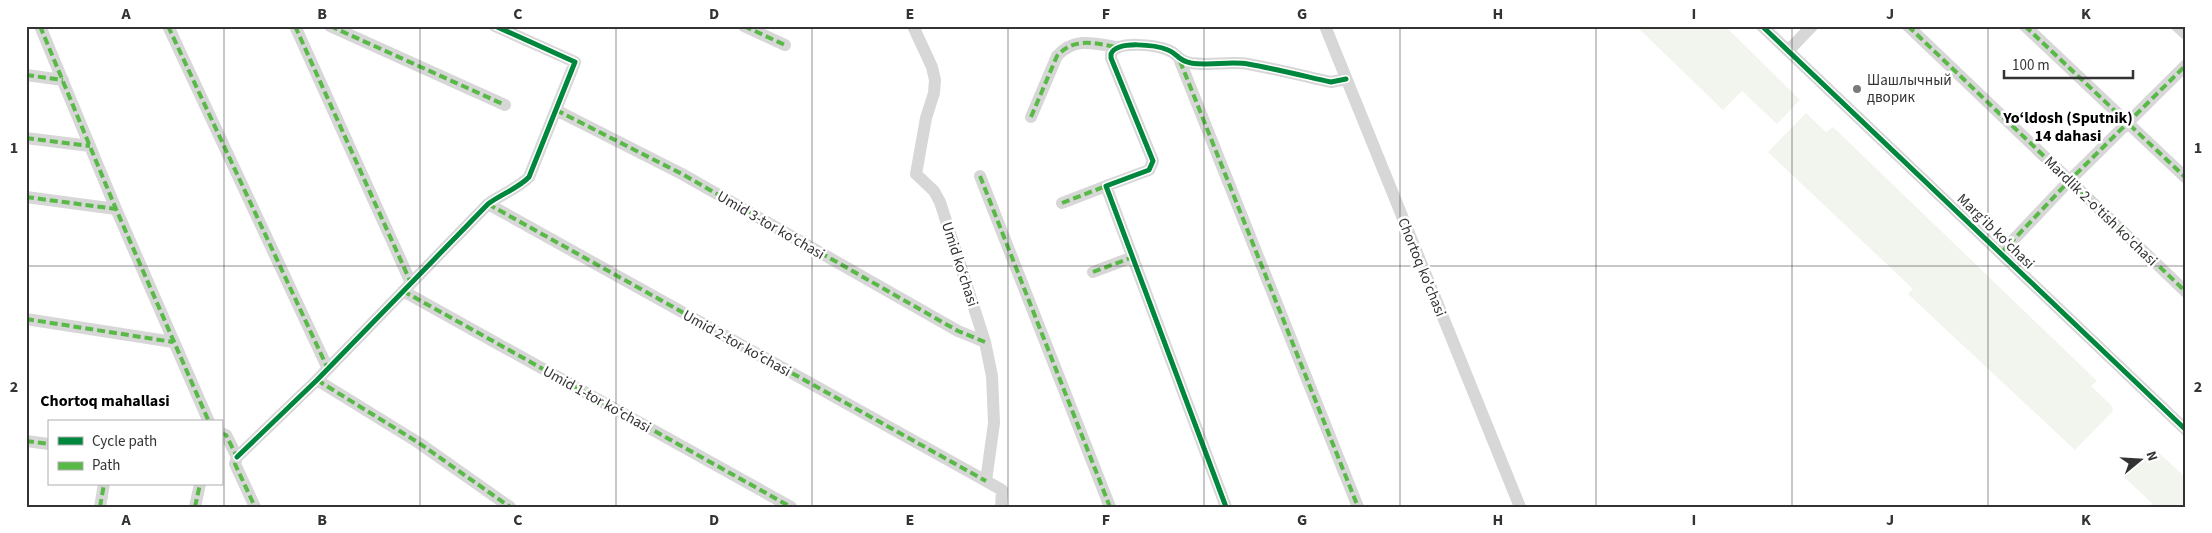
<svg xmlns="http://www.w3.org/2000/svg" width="2212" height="533" viewBox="0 0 2212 533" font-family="'Source Sans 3',sans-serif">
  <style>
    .green { fill: #f1f5ed }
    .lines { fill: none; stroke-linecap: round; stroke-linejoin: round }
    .minor { stroke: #d7d7d7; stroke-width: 12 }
    .quiet { stroke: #58b947; stroke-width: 4; stroke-dasharray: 8 4; stroke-linecap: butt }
    .cycleway-casing { stroke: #fff; stroke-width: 8 }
    .cycleway { stroke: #00873e; stroke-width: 5 }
    .grid { fill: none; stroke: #333; stroke-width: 1; stroke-opacity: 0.55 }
    .poi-dot { fill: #7a7a7a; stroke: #fff; stroke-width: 2 }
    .labels { text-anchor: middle; stroke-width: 5; stroke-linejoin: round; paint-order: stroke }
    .poi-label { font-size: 15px; fill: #333; stroke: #fff; text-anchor: start }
    .street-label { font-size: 15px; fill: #333; stroke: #fff }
    .neighbourhood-label { font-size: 16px; font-weight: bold; fill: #000; stroke: #fff }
    .neatline { fill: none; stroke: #333; stroke-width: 2 }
    .grid-label { font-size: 16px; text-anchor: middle; font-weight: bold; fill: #333 }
  </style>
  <rect width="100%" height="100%" fill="#fff"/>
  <path class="green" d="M 1636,26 L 1725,26 L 1800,100 L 1777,124 L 1742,91 L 1723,110 Z
    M 1806,113 L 1826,132 L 1833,127 L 2097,381 L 2091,386 L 2111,405 L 2113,411 L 2075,450 L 1908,294 L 1913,289 L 1768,152 Z
    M 2149,449 L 2158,452 L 2186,478 L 2186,507 L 2149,507 L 2152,503 L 2123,476 Z"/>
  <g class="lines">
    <path class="minor" d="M 40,26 L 116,209 L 209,422
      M 168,26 L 328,369
      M 295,26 L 411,283
      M 330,26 L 505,105
      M 744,26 L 785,45
      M 913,26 L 932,67 L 935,80 L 934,93 L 926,118 L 916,174 L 934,191 L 940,202 L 985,342 L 992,376 L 994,423 L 986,481 L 1002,490 L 1001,507
      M 1325,26 L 1520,507
      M 1762,26 L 2186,430
      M 1908,26 L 2186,292
      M 2025,26 L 2186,178
      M 2177,26 L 2186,34
      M 1788,51 L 1812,26
      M 1180,61 L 1358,507
      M 26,75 L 63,80
      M 556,110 L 682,174 L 958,331 L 985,342
      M 1031,117 L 1057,56 C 1074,37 1094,43 1116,47
      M 26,138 L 90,146
      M 980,176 L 1110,507
      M 26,197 L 116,209
      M 1062,203 L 1106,186
      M 488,204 L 986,481
      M 2001,253 L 2070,180 L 2186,65
      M 1093,272 L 1133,257
      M 403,291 L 791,507
      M 26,319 L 173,342
      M 317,380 L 419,443 L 510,507
      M 221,433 L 226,435 L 237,457 L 235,464 L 255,507
      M 26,441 L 49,444
      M 237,457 L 317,380 L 488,204 C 500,195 520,187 529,177 L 575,62 L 495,26
      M 100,507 L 104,484
      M 195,507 L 200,484
      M 1226,507 L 1106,186 L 1149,170 L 1153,161 L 1111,58 L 1111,54 C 1117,40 1156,45 1168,50 C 1179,54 1176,60 1191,63 C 1210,66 1230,61 1248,64 C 1276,69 1304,76 1331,82 L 1346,79"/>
    <path class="quiet" d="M 40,26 L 116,209 L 209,422
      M 168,26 L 328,369
      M 295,26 L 411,283
      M 330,26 L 505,105
      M 744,26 L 785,45
      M 1908,26 L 2186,292
      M 2025,26 L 2186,178
      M 1180,61 L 1358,507
      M 26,75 L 63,80
      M 556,110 L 682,174 L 958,331 L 985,342
      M 1031,117 L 1057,56 C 1074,37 1094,43 1116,47
      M 26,138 L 90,146
      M 980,176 L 1110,507
      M 26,197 L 116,209
      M 1062,203 L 1106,186
      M 488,204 L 986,481
      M 2001,253 L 2070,180 L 2186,65
      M 1093,272 L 1133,257
      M 403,291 L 791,507
      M 26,319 L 173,342
      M 317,380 L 419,443 L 510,507
      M 221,433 L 226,435 L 237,457 L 235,464 L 255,507
      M 26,441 L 49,444
      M 100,507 L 104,484
      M 195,507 L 200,484"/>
    <defs>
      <path id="cycleway" d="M 1762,26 L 2186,430
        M 237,457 L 317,380 L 488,204 C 500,195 520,187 529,177 L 575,62 L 495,26
        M 1226,507 L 1106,186 L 1149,170 L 1153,161 L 1111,58 L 1111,54 C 1117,40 1156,45 1168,50 C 1179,54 1176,60 1191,63 C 1210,66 1230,61 1248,64 C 1276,69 1304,76 1331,82 L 1346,79"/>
    </defs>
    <use href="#cycleway" class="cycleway-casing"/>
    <use href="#cycleway" class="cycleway"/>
  </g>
  <path class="grid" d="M 224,26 L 224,507M 420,26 L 420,507M 616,26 L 616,507M 812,26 L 812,507M 1008,26 L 1008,507M 1204,26 L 1204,507M 1400,26 L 1400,507M 1596,26 L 1596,507M 1792,26 L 1792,507M 1988,26 L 1988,507M 26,266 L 2186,266"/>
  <circle class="poi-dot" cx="1857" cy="89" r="5"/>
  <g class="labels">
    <g class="poi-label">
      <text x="1867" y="85">Шашлычный<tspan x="1867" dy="17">дворик</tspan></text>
    </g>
    <g class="street-label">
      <text transform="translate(2101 211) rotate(44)" y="5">Mardlik 2-o'tish ko'chasi</text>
      <text transform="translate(771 225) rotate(30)" y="5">Umid 3-tor koʻchasi</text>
      <text transform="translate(1996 231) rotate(44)" y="5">Marg‘ib ko‘chasi</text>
      <text transform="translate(960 264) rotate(72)" y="5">Umid ko‘chasi</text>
      <text transform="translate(1422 267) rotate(68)" y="5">Chortoq ko'chasi</text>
      <text transform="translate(737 343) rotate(29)" y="5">Umid 2-tor koʻchasi</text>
      <text transform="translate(597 399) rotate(29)" y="5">Umid 1-tor koʻchasi</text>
    </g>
    <g class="neighbourhood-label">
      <text x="2068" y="123">Yo‘ldosh (Sputnik)<tspan x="2068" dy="18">14 dahasi</tspan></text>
      <text x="105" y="406">Chortoq mahallasi</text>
    </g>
  </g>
  <rect width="2212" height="533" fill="none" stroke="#ffffff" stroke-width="55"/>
  <rect x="48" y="420" width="175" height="65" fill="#ffffff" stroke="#adadad"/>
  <rect x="58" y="437" width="25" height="8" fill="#00873e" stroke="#adadad"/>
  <text x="92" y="446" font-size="15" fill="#333333">Cycle path</text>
  <rect x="58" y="462" width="25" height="8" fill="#58b947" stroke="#adadad"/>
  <text x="92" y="470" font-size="15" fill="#333333">Path</text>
  <g transform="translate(2140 460) rotate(72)" stroke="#ffffff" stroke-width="4" paint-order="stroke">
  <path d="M0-4L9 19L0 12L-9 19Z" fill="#333333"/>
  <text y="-8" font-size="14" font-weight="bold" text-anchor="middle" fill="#333333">N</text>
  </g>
  <path d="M2004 70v8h129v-8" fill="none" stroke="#333333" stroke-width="2.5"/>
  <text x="2012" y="70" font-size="15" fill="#333333" stroke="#ffffff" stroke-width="4" paint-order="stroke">100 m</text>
  <rect x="28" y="28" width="2156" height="478" class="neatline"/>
  <g class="grid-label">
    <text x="126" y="19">A</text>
    <text x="322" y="19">B</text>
    <text x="518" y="19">C</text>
    <text x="714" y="19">D</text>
    <text x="910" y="19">E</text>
    <text x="1106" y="19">F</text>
    <text x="1302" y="19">G</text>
    <text x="1498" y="19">H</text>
    <text x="1694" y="19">I</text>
    <text x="1890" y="19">J</text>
    <text x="2086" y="19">K</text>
    <text x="14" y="153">1</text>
    <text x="2198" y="153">1</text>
    <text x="14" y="392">2</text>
    <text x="2198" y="392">2</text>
    <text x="126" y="525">A</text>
    <text x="322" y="525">B</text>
    <text x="518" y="525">C</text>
    <text x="714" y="525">D</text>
    <text x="910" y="525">E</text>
    <text x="1106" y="525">F</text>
    <text x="1302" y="525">G</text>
    <text x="1498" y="525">H</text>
    <text x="1694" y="525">I</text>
    <text x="1890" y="525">J</text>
    <text x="2086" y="525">K</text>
  </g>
</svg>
